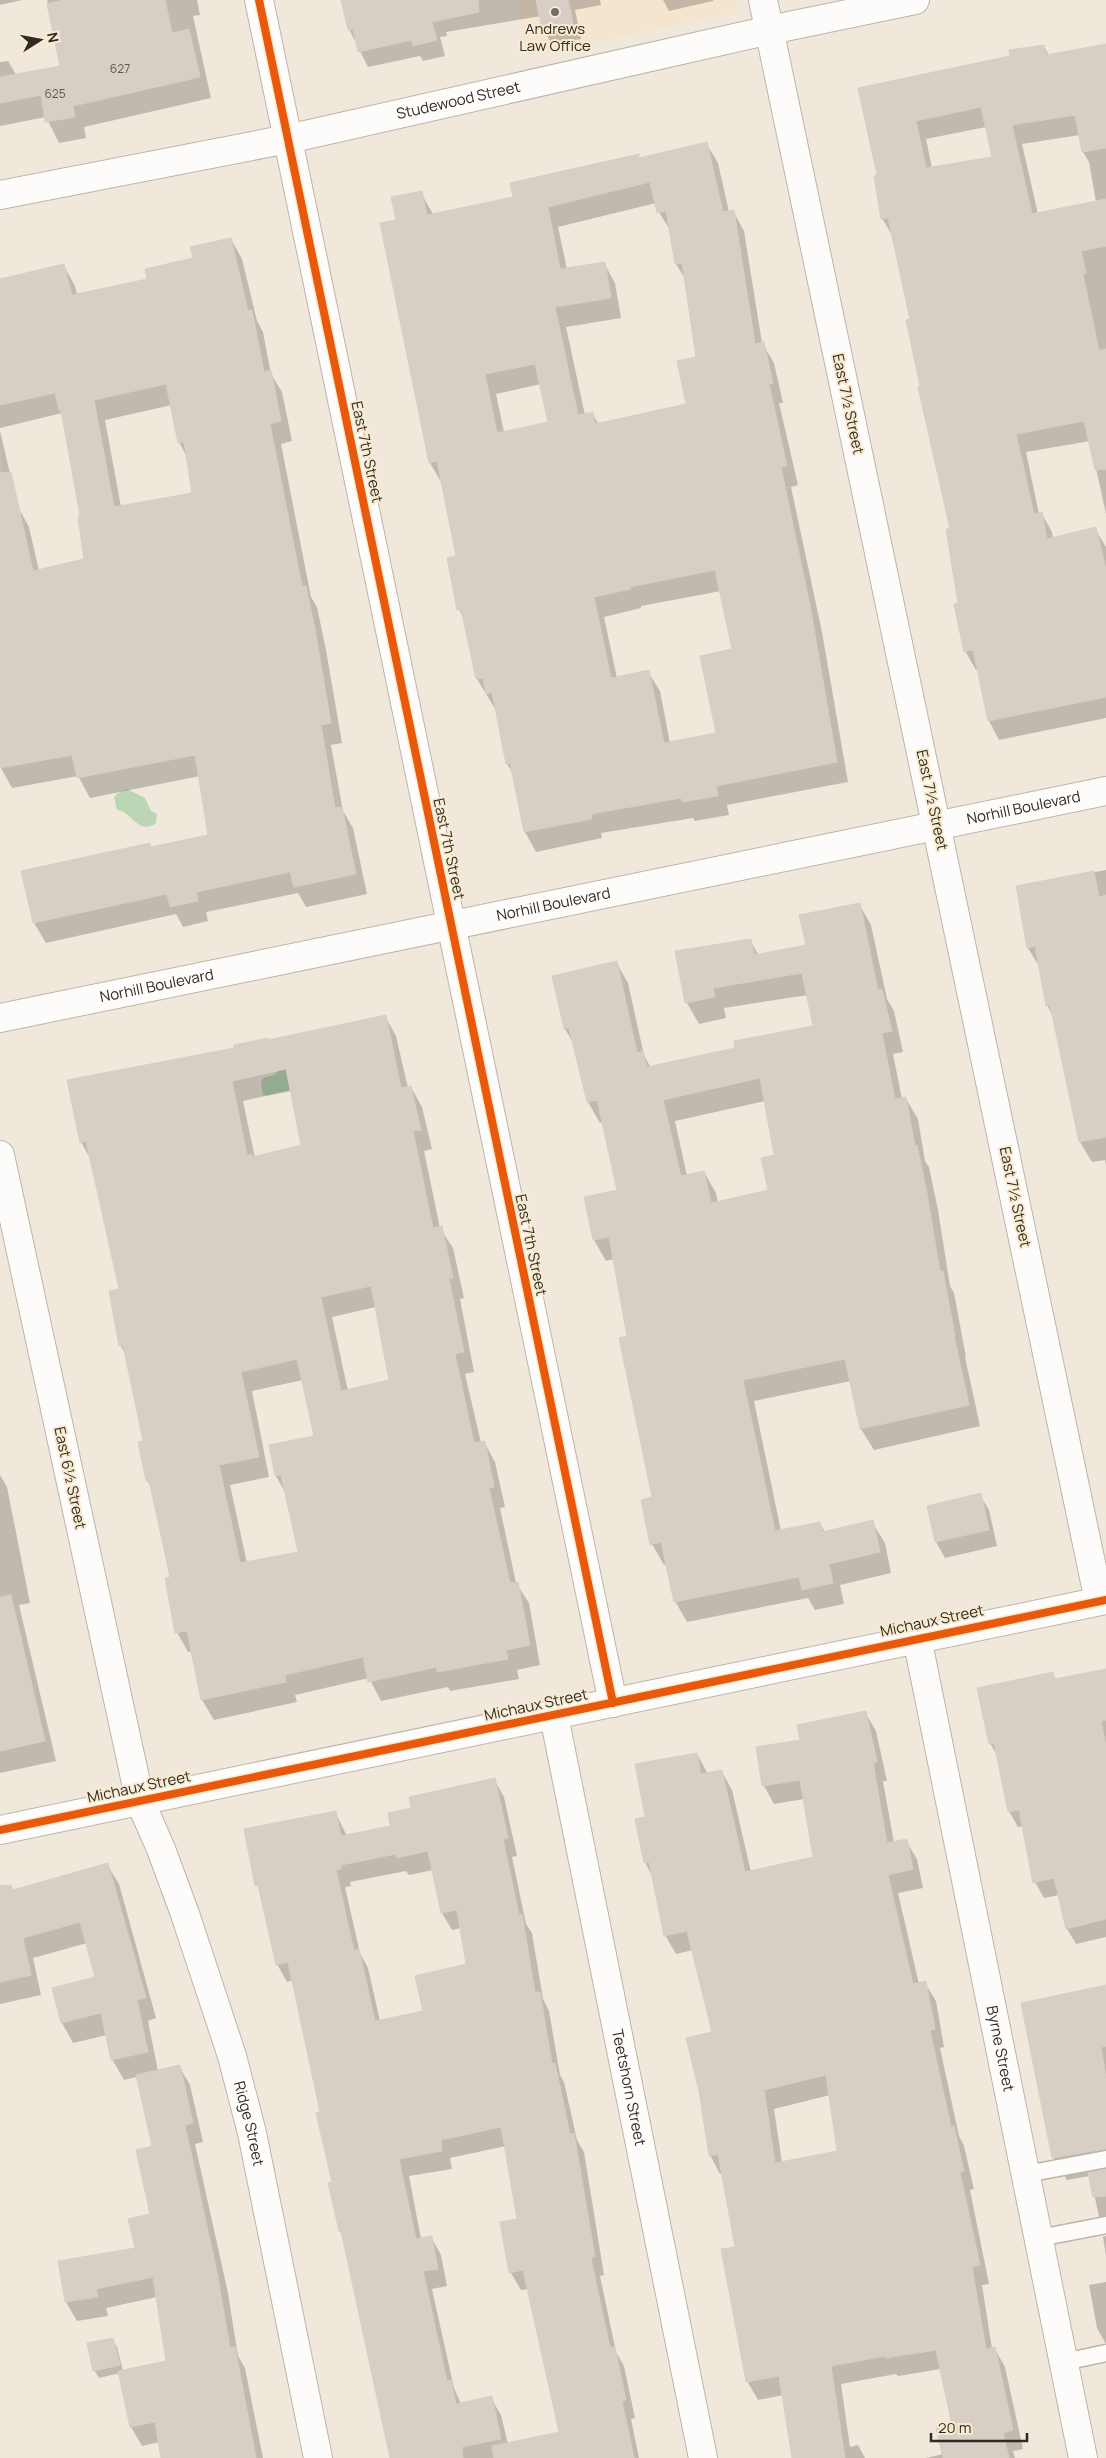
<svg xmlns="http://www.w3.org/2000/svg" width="1106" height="2458" viewBox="0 0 1106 2458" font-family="Manrope,sans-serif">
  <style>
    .built { fill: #f3e5ce }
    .water { fill: #bad6b4 }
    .shadow { fill: #0003; fill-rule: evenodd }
    .building { fill: #d7cfc6; stroke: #d7cfc7; fill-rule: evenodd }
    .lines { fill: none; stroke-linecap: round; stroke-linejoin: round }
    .service-casing { stroke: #bcb5ab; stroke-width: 19 }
    .minor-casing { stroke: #bcb5ab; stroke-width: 30 }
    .tertiary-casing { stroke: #bcb5ab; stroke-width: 30 }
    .secondary-casing { stroke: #bcb5ab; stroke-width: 30 }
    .service { stroke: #fdfcfa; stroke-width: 16 }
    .minor { stroke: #fdfcfa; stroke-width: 28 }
    .tertiary { stroke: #fdfcfa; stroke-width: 28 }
    .secondary { stroke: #fdfcfa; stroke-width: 28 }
    .cycleway-casing { stroke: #f9ebd2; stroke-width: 11 }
    .cycleway { stroke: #e8590c; stroke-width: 8 }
    .poi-dot { fill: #736d63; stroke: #f9ebd2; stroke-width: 2 }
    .labels { text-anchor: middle; stroke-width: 4; stroke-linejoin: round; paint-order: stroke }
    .number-label { font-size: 12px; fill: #5e584e }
    .poi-label { font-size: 15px; fill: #302b22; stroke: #f9ebd2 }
    .street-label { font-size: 15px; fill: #302b22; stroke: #f9ebd2 }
  </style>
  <rect width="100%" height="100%" fill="#f0e8db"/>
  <path class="built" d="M 517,0 L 736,0 L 738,12 L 528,56 Z"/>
  <path class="water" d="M 127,789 L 145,798 L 151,811 L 157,814 L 156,823 C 138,836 132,811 117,810 L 114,797 L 118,793 Z
    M 292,1050 L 293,1091 L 267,1096 L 263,1095 L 261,1082 L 263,1078 L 274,1075 L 277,1072 L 274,1054 Z"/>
  <path class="shadow" d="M 0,0 L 22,0 L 0,5 Z
    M 47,0 L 197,0 L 200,15 L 193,16 L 211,98 L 84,127 L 86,138 L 59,143 L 46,117 L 0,126 L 0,62 L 8,61 L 17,76 L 62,67 Z
    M 358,0 L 600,0 L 601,5 L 575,10 L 581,39 L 552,44 L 543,29 L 541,16 L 446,32 L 447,36 L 440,37 L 445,56 L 423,61 L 420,56 L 368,67 L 349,29 Z
    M 663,0 L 713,0 L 713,1 L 669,11 Z
    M 1106,45 L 1106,514 L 1090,441 L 1026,452 L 1039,514 L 1042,514 L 1052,532 L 1053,539 L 1095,529 L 1106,547 L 1106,718 L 999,740 L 989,721 L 978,670 L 976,670 L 965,651 L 952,530 L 893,237 L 882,218 L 878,176 L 859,89 L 1011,57 L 1044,46 L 1049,56 ZM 986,127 L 993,158 L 932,168 L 926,139 ZM 1080,135 L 1083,152 L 1089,162 L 1096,202 L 1038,214 L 1022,144 Z
    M 706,143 L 718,163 L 729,212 L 733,211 L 744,231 L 762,343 L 774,363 L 783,403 L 779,403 L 798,485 L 791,487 L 822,632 L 848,782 L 727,805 L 729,815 L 695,821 L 693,818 L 601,833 L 602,838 L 536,852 L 525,832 L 514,775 L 507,764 L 497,712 L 477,679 L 465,621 L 459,609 L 458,557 L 441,482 L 430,463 L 381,224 L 397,221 L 421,193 L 433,214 L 514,198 L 638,156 L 640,159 ZM 656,203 L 659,212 L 671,232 L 676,264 L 686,280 L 697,358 L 688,405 L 599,425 L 592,413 L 585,415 L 566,327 L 621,318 L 615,283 L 604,263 L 567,269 L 558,227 ZM 541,384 L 549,423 L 504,432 L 496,394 ZM 721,591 L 733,650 L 717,734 L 670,743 L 660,691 L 648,672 L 617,678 L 604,617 L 641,608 L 641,606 Z
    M 231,239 L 242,259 L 257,321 L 263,332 L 271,374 L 282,392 L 292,441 L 281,444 L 311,597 L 317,607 L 326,650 L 342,743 L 331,745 L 343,811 L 353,828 L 367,894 L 306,907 L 298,893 L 206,912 L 208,921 L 183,927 L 176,914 L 46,943 L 34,923 L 151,848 L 210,836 L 200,776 L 90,798 L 78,776 L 12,788 L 1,768 L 0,431 L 18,507 L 29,527 L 39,571 L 85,560 L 82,517 L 62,413 L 0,428 L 0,281 L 64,266 L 75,286 L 77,295 L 148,280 ZM 172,405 L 179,442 L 187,457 L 194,494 L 121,507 L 105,420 Z
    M 1106,870 L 1106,1166 L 1105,1160 L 1092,1162 L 1080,1142 L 1054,1018 L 1047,1005 L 1040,968 L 1028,948 L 1017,887 Z
    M 859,904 L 871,925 L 887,999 L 894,1011 L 903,1052 L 893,1054 L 902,1099 L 906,1099 L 918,1119 L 925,1161 L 929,1167 L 938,1210 L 950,1286 L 954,1293 L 966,1357 L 965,1357 L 980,1426 L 874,1450 L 861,1429 L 851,1381 L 754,1401 L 781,1531 L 820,1523 L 825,1533 L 872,1522 L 885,1543 L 891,1573 L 840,1585 L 844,1604 L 815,1610 L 808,1598 L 687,1622 L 675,1601 L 667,1564 L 664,1565 L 652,1544 L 653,1498 L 614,1259 L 606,1261 L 594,1240 L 585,1198 L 618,1191 L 603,1122 L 600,1123 L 588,1102 L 574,1044 L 565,1029 L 616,962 L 628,983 L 644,1055 L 651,1068 L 737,1049 L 815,1027 L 808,995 L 724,1008 L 726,1018 L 699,1024 L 687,1003 L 750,940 L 759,956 L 807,946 ZM 765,1101 L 776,1156 L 770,1191 L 718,1203 L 716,1193 L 704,1172 L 687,1176 L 675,1121 Z
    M 385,1016 L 396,1036 L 408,1088 L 411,1087 L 422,1107 L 432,1149 L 424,1151 L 440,1228 L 453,1248 L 464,1298 L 460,1299 L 474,1372 L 465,1374 L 481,1443 L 484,1442 L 495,1462 L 505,1507 L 500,1508 L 516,1583 L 529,1603 L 540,1665 L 517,1670 L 519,1679 L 450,1691 L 448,1687 L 381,1701 L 369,1678 L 295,1695 L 297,1702 L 214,1720 L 202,1700 L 192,1651 L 188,1652 L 177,1632 L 171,1578 L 152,1489 L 147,1480 L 145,1442 L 127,1356 L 120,1345 L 121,1290 L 91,1160 L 81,1142 L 269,1042 ZM 291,1090 L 303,1146 L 255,1158 L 243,1101 ZM 376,1307 L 390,1381 L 348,1391 L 332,1317 ZM 303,1380 L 316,1437 L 271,1446 L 276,1476 L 286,1494 L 300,1553 L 247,1563 L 230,1485 L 269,1477 L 252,1391 Z
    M 0,1475 L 7,1487 L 30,1603 L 19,1605 L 56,1761 L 0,1773 Z
    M 980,1495 L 989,1510 L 997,1546 L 945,1558 L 936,1542 Z
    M 1106,1670 L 1106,1937 L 1076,1944 L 1067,1929 L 1059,1895 L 1044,1898 L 1035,1882 L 1024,1826 L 1018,1827 L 1009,1811 L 999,1759 L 990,1743 L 1053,1674 L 1056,1680 Z
    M 865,1712 L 876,1731 L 887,1781 L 883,1781 L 894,1843 L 906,1841 L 917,1859 L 923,1888 L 898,1893 L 919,1984 L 925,1983 L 936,2001 L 944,2047 L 940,2048 L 959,2136 L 964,2146 L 974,2189 L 970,2190 L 989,2284 L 982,2285 L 992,2349 L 995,2349 L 1005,2367 L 1023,2449 L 1013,2451 L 1015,2458 L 926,2458 L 943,2454 L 953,2426 L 941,2369 L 898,2376 L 896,2374 L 841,2384 L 850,2447 L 858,2445 L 865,2458 L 793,2458 L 784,2395 L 758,2400 L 747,2381 L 736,2248 L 723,2174 L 720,2174 L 710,2155 L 714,2033 L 693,1950 L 676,1954 L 665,1935 L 653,1878 L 645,1862 L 647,1818 L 697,1754 L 708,1774 L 722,1772 L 732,1790 L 751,1872 L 814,1858 L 804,1799 L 774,1804 L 764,1786 L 801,1741 ZM 830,2095 L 838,2152 L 782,2163 L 774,2109 Z
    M 494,1779 L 504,1797 L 517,1856 L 512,1857 L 526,1924 L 532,1933 L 543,1999 L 549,2011 L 560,2075 L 564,2082 L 577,2140 L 584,2152 L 604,2275 L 600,2276 L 616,2352 L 624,2366 L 635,2418 L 631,2419 L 639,2458 L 391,2458 L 343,2237 L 340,2231 L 321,2113 L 293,1980 L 287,1982 L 277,1964 L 335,1812 L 347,1836 L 392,1827 L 413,1809 ZM 433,1870 L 442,1913 L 452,1930 L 461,1928 L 468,1965 L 425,2012 L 380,2021 L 368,1968 L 360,1953 L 345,1887 L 351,1886 L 350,1882 L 406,1871 L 409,1875 ZM 506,2146 L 519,2220 L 511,2273 L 521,2290 L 528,2289 L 560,2433 L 508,2444 L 501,2415 L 491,2398 L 461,2404 L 454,2388 L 432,2289 L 447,2286 L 441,2255 L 431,2237 L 421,2239 L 409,2176 L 452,2169 L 450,2158 Z
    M 107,1864 L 119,1884 L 156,2018 L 148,2021 L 158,2071 L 179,2066 L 190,2085 L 203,2142 L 195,2144 L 228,2293 L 238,2356 L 245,2368 L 263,2458 L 162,2458 L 160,2442 L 142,2446 L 131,2427 L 120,2373 L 99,2378 L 94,2370 L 112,2339 L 117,2347 L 123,2371 L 168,2362 L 157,2297 L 106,2308 L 108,2316 L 77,2321 L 66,2302 L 136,2249 L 152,2215 L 154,2147 L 137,2077 L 124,2080 L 112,2059 L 107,2035 L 73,2043 L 62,2023 L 97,1978 L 87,1943 L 33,1958 L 41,1995 L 0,2004 L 0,1895 Z
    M 1106,1986 L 1106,2228 L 1099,2216 L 1090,2176 L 1067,2180 L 1053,2157 Z
    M 1106,2236 L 1106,2256 L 1103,2237 Z
    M 1106,2282 L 1106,2344 L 1097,2328 L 1089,2285 Z"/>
  <path class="building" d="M 63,0 L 165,0 L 172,33 L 189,29 L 200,77 L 73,106 L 75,117 L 45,122 L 41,95 L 0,103 L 0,77 L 60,66 L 47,4 Z
    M 341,0 L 478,0 L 479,12 L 432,22 L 437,40 L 413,46 L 412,40 L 358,52 L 353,29 L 348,30 Z
    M 536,0 L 568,0 L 573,23 L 542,29 Z
    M 1106,44 L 1106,148 L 1082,152 L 1075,115 L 1012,125 L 1032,214 L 1106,199 L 1106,246 L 1081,251 L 1086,273 L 1083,274 L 1099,351 L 1106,349 L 1106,469 L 1095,470 L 1084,421 L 1016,434 L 1034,514 L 1042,512 L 1047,539 L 1096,527 L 1106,569 L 1106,697 L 988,721 L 973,650 L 964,652 L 954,604 L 958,603 L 946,529 L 950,529 L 918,387 L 920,386 L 906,320 L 910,319 L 888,218 L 881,219 L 874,176 L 877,175 L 858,88 L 1010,56 L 1009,50 L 1044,45 L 1046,55 ZM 981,107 L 992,157 L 926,168 L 916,121 Z
    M 707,142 L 723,212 L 734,210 L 755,344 L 764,342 L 773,383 L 769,384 L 787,466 L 781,467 L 811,611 L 837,762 L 716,786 L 718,796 L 682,802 L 681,798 L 591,814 L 592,819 L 524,832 L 510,763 L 506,764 L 492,692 L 486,694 L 483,678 L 476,679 L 461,609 L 457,610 L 447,558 L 456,556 L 437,461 L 429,463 L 380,223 L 396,220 L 391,197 L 422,191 L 427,215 L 513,197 L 510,183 L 639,154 L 639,158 ZM 650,182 L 657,213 L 666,211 L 675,264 L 682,263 L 696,357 L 677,361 L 686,404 L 595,424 L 593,412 L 578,415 L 555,307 L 611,298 L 605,262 L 560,269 L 548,207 ZM 535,364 L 548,422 L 497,433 L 485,374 ZM 715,570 L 732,649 L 700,656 L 716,733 L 664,743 L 649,670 L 611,678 L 594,597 L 631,589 L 630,587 Z
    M 231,238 L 248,311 L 252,310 L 264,372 L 271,370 L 281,421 L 270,424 L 302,586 L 306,586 L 315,629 L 331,723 L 321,725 L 335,808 L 342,807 L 356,874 L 294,887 L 290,872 L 196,892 L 198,901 L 170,907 L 167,894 L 33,923 L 21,871 L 150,843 L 151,847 L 208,835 L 195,755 L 77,778 L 72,755 L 0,768 L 0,473 L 11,472 L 33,571 L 84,559 L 78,517 L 80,516 L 61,410 L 59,410 L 55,393 L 0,405 L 0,279 L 64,264 L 72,295 L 147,279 L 145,269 L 193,258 L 190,247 ZM 166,384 L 178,443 L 184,442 L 192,493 L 114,507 L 94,400 Z
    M 1094,871 L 1099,897 L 1106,895 L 1106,1137 L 1079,1142 L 1050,1005 L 1046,1006 L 1035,946 L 1027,948 L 1016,886 Z
    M 860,903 L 878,990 L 882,989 L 892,1031 L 882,1033 L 895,1099 L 906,1097 L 915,1146 L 917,1145 L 926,1188 L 940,1271 L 943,1271 L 955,1336 L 954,1336 L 969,1405 L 860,1429 L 845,1359 L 743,1380 L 775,1531 L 820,1522 L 822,1532 L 873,1520 L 880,1552 L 829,1564 L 833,1583 L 802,1590 L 799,1577 L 674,1602 L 661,1542 L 650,1545 L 641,1500 L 652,1497 L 619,1338 L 627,1336 L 609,1237 L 593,1240 L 584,1197 L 617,1190 L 597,1100 L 587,1102 L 569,1028 L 564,1029 L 552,976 L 617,961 L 637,1053 L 643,1051 L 647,1067 L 735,1048 L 734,1041 L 813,1026 L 802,973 L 713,988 L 715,997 L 685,1003 L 675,951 L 751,939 L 754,955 L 806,945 L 799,915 ZM 760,1078 L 774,1155 L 761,1158 L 768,1190 L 711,1203 L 704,1171 L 681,1176 L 663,1100 Z
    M 386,1015 L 401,1088 L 411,1086 L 421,1130 L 413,1131 L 433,1228 L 442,1226 L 453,1278 L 449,1279 L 464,1352 L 455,1354 L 474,1443 L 485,1441 L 494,1487 L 489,1488 L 510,1583 L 518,1582 L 530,1645 L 506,1650 L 508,1659 L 437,1672 L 437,1667 L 368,1682 L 363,1657 L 285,1675 L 286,1682 L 201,1700 L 187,1631 L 175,1633 L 165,1578 L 170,1577 L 149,1480 L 146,1481 L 138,1442 L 143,1441 L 123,1345 L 119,1346 L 109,1291 L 119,1289 L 86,1141 L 80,1143 L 67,1080 L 234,1048 L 234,1045 L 268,1038 L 268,1040 ZM 286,1069 L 301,1145 L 252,1157 L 252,1154 L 247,1155 L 232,1081 ZM 371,1286 L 389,1380 L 341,1391 L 321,1297 ZM 297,1359 L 314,1436 L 269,1445 L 275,1476 L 281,1475 L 298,1552 L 240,1563 L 219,1465 L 259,1457 L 241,1372 Z
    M 981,1493 L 989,1530 L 935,1542 L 927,1506 Z
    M 11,1595 L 45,1741 L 0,1751 L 0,1597 Z
    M 1106,1669 L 1106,1720 L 1101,1721 L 1106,1746 L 1106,1919 L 1066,1929 L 1054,1878 L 1033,1883 L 1019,1810 L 1008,1812 L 994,1743 L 989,1744 L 977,1688 L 1053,1672 L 1055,1679 Z
    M 866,1711 L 877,1762 L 873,1763 L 887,1843 L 907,1839 L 913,1869 L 888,1875 L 913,1984 L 926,1981 L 935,2029 L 930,2030 L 951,2127 L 954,2126 L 964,2171 L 960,2172 L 980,2265 L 972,2267 L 986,2349 L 995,2347 L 1013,2430 L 1003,2433 L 1009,2458 L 943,2458 L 936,2428 L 952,2425 L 936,2350 L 886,2358 L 886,2356 L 831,2366 L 845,2458 L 792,2458 L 779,2376 L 746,2382 L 721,2249 L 735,2247 L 718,2154 L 709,2156 L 699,2091 L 686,2038 L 712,2032 L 687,1931 L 664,1936 L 649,1862 L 644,1863 L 635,1819 L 645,1817 L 635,1764 L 697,1753 L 701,1774 L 722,1770 L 745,1872 L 813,1857 L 800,1780 L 762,1786 L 756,1747 L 800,1740 L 797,1725 ZM 826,2075 L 837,2151 L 775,2163 L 764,2090 Z
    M 495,1778 L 508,1838 L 503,1839 L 519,1915 L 522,1914 L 535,1992 L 540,1992 L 552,2064 L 555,2063 L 570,2134 L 574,2133 L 595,2257 L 591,2258 L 610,2348 L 615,2347 L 626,2400 L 622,2401 L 634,2458 L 494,2458 L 492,2446 L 559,2432 L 523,2270 L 509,2273 L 500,2222 L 517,2219 L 501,2127 L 441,2140 L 442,2151 L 399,2159 L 416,2239 L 432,2236 L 438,2269 L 423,2271 L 447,2381 L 451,2380 L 456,2404 L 492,2396 L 501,2439 L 462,2447 L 463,2458 L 390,2458 L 341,2231 L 339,2231 L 328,2183 L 332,2182 L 316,2113 L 320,2112 L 288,1962 L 276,1965 L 258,1885 L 255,1886 L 244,1829 L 336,1811 L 341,1836 L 390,1826 L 388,1813 L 411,1808 L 409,1797 ZM 428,1851 L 441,1913 L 457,1910 L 466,1964 L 415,1976 L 423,2011 L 375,2021 L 359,1949 L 354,1951 L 336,1870 L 341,1869 L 341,1865 L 396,1854 L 397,1858 Z
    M 108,1863 L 146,1998 L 137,2000 L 148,2052 L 111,2060 L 101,2013 L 61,2023 L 52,1988 L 95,1977 L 80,1922 L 23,1938 L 31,1975 L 0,1982 L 0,1886 L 11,1885 L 13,1890 Z
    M 1106,1985 L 1106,2046 L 1101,2047 L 1106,2078 L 1106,2149 L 1052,2158 L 1021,2003 Z
    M 180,2065 L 193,2123 L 185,2125 L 217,2272 L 230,2348 L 235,2347 L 256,2458 L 161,2458 L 155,2422 L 130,2427 L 118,2371 L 166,2361 L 153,2277 L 96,2289 L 98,2297 L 65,2302 L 58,2261 L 135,2248 L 128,2219 L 150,2214 L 136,2150 L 152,2146 L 136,2075 Z
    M 1106,2169 L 1106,2196 L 1093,2197 L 1088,2173 Z
    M 113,2338 L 120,2365 L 93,2371 L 87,2343 Z"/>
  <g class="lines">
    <defs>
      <path id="service" d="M 1026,2174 L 1106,2159
        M 1039,2238 L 1106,2225
        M 1064,2362 L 1106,2353"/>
      <g id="minor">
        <path d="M 259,0 L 613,1703"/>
        <path d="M 763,0 L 1099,1601"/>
        <path id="s1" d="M 0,1018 L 1106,791"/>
        <path id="s2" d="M 0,1155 L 140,1801 L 161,1849 L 185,1914 L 232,2056 L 252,2133 L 318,2458"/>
        <path id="s3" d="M 917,1638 L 1083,2458"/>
        <path id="s4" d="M 554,1716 L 703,2458"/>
      </g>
      <path id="tertiary" d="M 0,1830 L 1106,1600"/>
      <g id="secondary">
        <path id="s5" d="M 0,195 L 288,139 L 770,30 L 915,0"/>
      </g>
    </defs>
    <use href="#service" class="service-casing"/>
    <use href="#minor" class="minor-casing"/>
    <use href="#tertiary" class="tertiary-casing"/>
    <use href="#secondary" class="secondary-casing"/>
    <use href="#service" class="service"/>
    <use href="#minor" class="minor"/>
    <use href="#tertiary" class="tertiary"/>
    <use href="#secondary" class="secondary"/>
    <defs>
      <path id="cycleway" d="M 259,0 L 613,1703
        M 0,1830 L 1106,1600"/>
    </defs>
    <use href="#cycleway" class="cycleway-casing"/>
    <use href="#cycleway" class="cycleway"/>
  </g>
  <circle class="poi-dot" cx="555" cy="12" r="5"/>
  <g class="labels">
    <g class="number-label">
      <text x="120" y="73">627</text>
      <text x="55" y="98">625</text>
    </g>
    <g class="poi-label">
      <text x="555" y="34">Andrews<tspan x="555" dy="17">Law Office</tspan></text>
    </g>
    <g class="street-label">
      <text dy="5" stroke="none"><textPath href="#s5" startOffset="468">Studewood Street</textPath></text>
      <text transform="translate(848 404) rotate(78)" y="5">East 7½ Street</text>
      <text transform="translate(367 452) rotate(78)" y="5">East 7th Street</text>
      <text transform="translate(932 800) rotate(78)" y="5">East 7½ Street</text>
      <text dy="5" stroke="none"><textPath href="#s1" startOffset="1045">Norhill Boulevard</textPath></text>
      <text transform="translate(449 849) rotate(78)" y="5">East 7th Street</text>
      <text dy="5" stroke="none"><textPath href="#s1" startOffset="565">Norhill Boulevard</textPath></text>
      <text dy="5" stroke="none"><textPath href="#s1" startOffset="160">Norhill Boulevard</textPath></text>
      <text transform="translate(1015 1197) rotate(78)" y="5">East 7½ Street</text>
      <text transform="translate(531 1245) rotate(78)" y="5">East 7th Street</text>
      <text transform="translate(70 1478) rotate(78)" y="5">East 6½ Street</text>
      <text transform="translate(932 1621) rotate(-12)" y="5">Michaux Street</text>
      <text transform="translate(536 1705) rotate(-12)" y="5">Michaux Street</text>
      <text transform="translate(139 1787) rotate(-12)" y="5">Michaux Street</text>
      <text dy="5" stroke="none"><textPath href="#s3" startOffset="419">Byrne Street</textPath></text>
      <text dy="5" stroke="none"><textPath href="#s4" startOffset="379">Teetshorn Street</textPath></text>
      <text dy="5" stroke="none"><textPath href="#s2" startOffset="1002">Ridge Street</textPath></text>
    </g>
  </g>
  <g transform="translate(40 40) rotate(79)" stroke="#f9ebd2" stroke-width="4" paint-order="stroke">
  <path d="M0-4L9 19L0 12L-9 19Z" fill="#302b22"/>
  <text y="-8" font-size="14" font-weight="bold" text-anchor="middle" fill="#302b22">N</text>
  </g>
  <path d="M931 2433v8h96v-8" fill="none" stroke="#302b22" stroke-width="2.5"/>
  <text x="938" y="2433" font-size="15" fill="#302b22" stroke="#f9ebd2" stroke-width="4" paint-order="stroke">20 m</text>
</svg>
